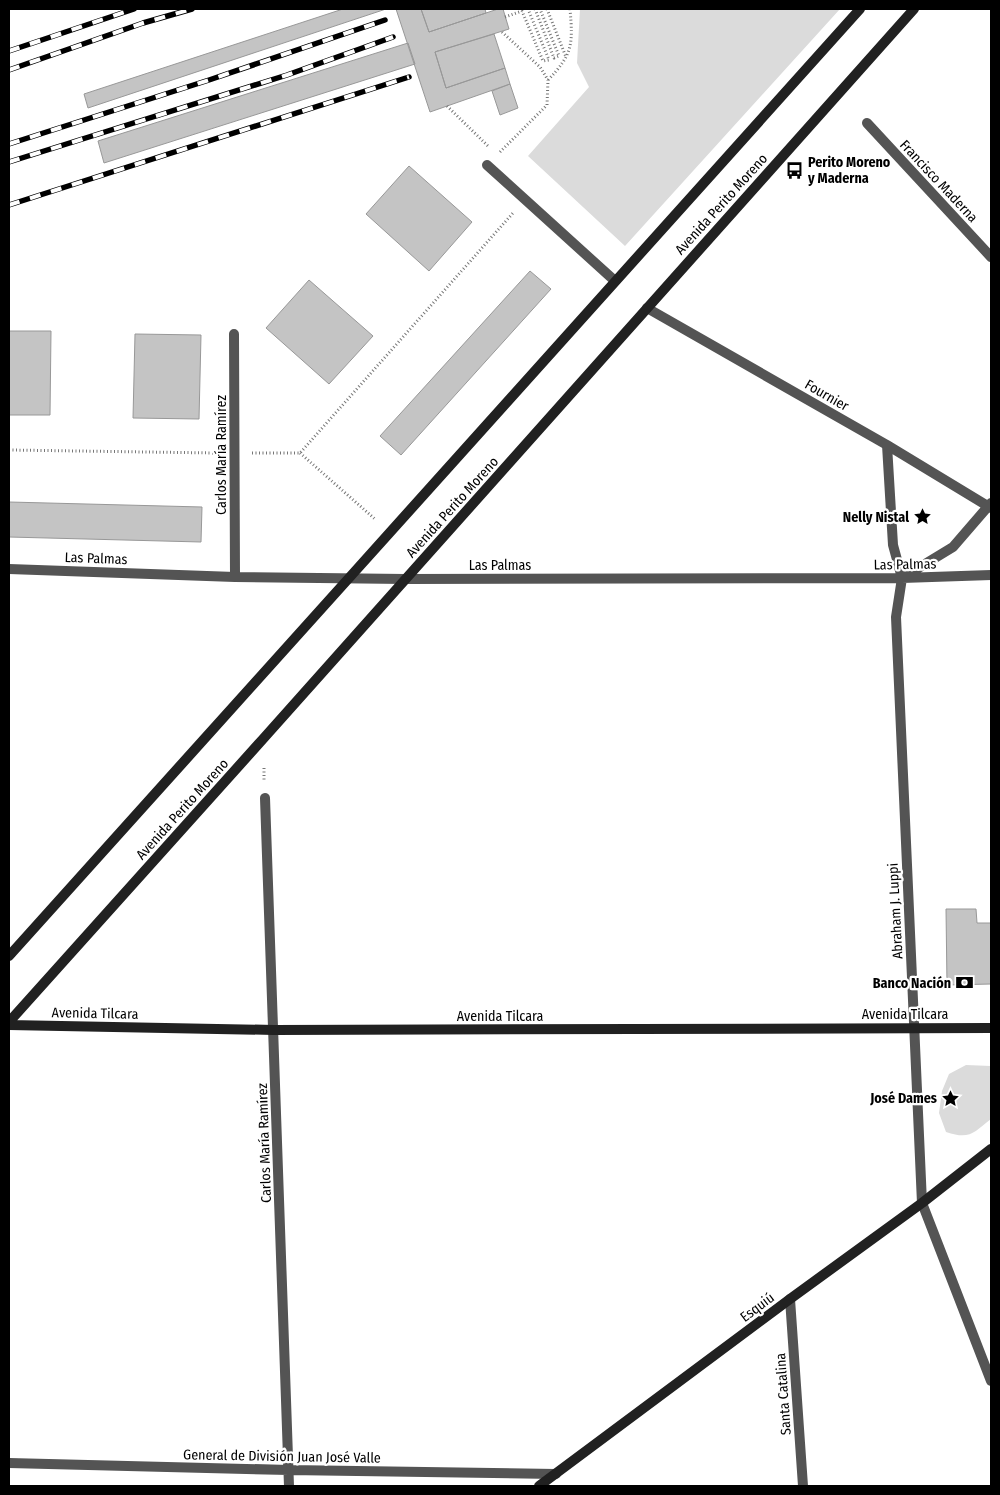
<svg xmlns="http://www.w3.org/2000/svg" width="1000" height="1495" viewBox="0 0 1000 1495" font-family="'Fira Sans Condensed',sans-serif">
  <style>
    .green { fill: #dbdbdb }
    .building { fill: #c4c4c4; stroke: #989898 }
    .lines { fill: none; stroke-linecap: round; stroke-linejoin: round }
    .path { stroke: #767676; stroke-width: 3; stroke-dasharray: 1 2.5; stroke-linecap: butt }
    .street { stroke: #545454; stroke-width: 10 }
    .secondary { stroke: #212121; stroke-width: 10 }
    .rail-casing { stroke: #000; stroke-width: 5.5 }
    .rail { stroke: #fff; stroke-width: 4; stroke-dasharray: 11; stroke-linecap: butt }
    .labels { text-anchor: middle; stroke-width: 4.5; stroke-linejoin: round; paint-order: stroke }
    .poi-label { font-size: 14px; font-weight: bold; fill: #000; stroke: #fff; text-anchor: end }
    .street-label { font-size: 14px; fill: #000; stroke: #fff }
  </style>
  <rect width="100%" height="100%" fill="#fff"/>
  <path class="green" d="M 580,9 L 840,9 L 625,246 L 528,156 L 589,87 L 577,63 Z
    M 966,1065 L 991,1066 L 991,1119 C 973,1133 970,1140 946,1132 L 939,1113 L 942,1091 L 949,1074 Z"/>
  <path class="building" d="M 343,9 L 386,9 L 88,108 L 84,94 Z
    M 396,9 L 421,9 L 429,32 L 498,9 L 503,9 L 509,29 L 435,52 L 446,88 L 505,68 L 510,84 L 430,112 Z
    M 421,9 L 485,9 L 486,13 L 429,32 Z
    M 494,34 L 505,68 L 446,88 L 435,52 Z
    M 408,43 L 415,64 L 104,163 L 98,141 Z
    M 510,84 L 518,108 L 500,115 L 492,91 Z
    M 409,166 L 472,222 L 429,271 L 366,214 Z
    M 530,271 L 551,289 L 401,455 L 380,436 Z
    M 309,280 L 373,336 L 329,384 L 266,328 Z
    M 9,331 L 51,331 L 50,415 L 9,415 Z
    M 135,334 L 201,335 L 199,419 L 133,418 Z
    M 9,502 L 202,507 L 201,542 L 9,537 Z
    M 946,909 L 976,909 L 977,923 L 991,923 L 991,984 L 947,985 Z"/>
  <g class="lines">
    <path class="path" d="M 535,9 L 554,58 L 559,56 L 540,9
      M 547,9 L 566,57
      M 505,17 L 522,11 L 543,61 L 549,60 L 528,9
      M 548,80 C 573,54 573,44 570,9
      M 447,106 L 488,146
      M 500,152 L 547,105 L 548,80 L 540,67 L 502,32
      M 9,450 L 216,453
      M 252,453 L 300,453 L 513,213
      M 300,453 L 376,520
      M 264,768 L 264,781"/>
    <path class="street" d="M 867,123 L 991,257
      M 487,165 L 615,281
      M 647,308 L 887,445 L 991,508
      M 234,334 L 235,577
      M 887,445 L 893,545 L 902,578 L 896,617 L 922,1203 L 991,1381
      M 9,569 L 235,577 L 405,579 L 902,578 L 991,575
      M 902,578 L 953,547 L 991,503
      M 265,798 L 289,1486
      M 790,1299 L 803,1486
      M 9,1463 L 289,1470 L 556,1474"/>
    <path class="secondary" d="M 9,956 L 349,578 L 860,9
      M 9,1022 L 263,739 L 914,9
      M 9,1025 L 274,1030 L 991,1028
      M 539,1486 L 790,1299 L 922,1203 L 991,1149"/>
    <defs>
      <path id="rail" d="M 9,51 L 134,9
        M 9,70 L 143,23 L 192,9
        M 9,144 L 209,80 L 385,20
        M 9,162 L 287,75 L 393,37
        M 9,205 L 409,77"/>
    </defs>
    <use href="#rail" class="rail-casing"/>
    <use href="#rail" class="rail"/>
  </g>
  <defs>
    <symbol id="bus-bare" viewBox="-9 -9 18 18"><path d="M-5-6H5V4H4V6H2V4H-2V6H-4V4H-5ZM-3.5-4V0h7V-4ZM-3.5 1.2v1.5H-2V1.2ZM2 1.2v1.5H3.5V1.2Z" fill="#000" stroke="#fff" stroke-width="2.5" paint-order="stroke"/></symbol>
    <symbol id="sight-bare" viewBox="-9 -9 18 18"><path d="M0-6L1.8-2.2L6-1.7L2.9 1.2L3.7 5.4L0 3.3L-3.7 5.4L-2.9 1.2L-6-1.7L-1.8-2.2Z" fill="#000" stroke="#fff" stroke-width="2.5" paint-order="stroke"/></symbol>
    <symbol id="bank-bare" viewBox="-9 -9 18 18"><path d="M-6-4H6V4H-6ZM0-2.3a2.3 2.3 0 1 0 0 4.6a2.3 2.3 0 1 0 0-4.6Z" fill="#000" stroke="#fff" stroke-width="2.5" paint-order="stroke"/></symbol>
  </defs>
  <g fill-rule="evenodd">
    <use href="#bus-bare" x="782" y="158" width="25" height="25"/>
    <use href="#sight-bare" x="910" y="504" width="25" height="25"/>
    <use href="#bank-bare" x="952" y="970" width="25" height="25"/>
    <use href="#sight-bare" x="938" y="1086" width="25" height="25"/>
  </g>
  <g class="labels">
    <g class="poi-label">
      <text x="808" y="167" text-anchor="start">Perito Moreno<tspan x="808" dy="16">y Maderna</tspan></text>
      <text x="909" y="522">Nelly Nistal</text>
      <text x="951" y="988">Banco Nación</text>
      <text x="937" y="1103">José Dames</text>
    </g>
    <g class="street-label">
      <text transform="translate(939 181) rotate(47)" y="5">Francisco Maderna</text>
      <text transform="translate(721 204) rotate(-48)" y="5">Avenida Perito Moreno</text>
      <text transform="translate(827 395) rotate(30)" y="5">Fournier</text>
      <text transform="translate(221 455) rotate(-90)" y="5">Carlos María Ramírez</text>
      <text transform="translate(452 507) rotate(-48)" y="5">Avenida Perito Moreno</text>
      <text transform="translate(96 558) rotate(2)" y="5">Las Palmas</text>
      <text transform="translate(905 564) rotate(-1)" y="5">Las Palmas</text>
      <text x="500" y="570">Las Palmas</text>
      <text transform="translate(182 809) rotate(-48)" y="5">Avenida Perito Moreno</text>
      <text transform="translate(895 911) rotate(-93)" y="5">Abraham J. Luppi</text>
      <text transform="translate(95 1013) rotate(1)" y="5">Avenida Tilcara</text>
      <text x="905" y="1019">Avenida Tilcara</text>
      <text x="500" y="1021">Avenida Tilcara</text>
      <text transform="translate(264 1143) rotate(-92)" y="5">Carlos María Ramírez</text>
      <text transform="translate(757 1307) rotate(-37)" y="5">Esquiú</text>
      <text transform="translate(783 1394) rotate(-94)" y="5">Santa Catalina</text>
      <text transform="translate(282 1456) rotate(1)" y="5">General de División Juan José Valle</text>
    </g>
  </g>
  <rect width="1000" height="1495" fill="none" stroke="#000000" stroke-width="20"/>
</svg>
